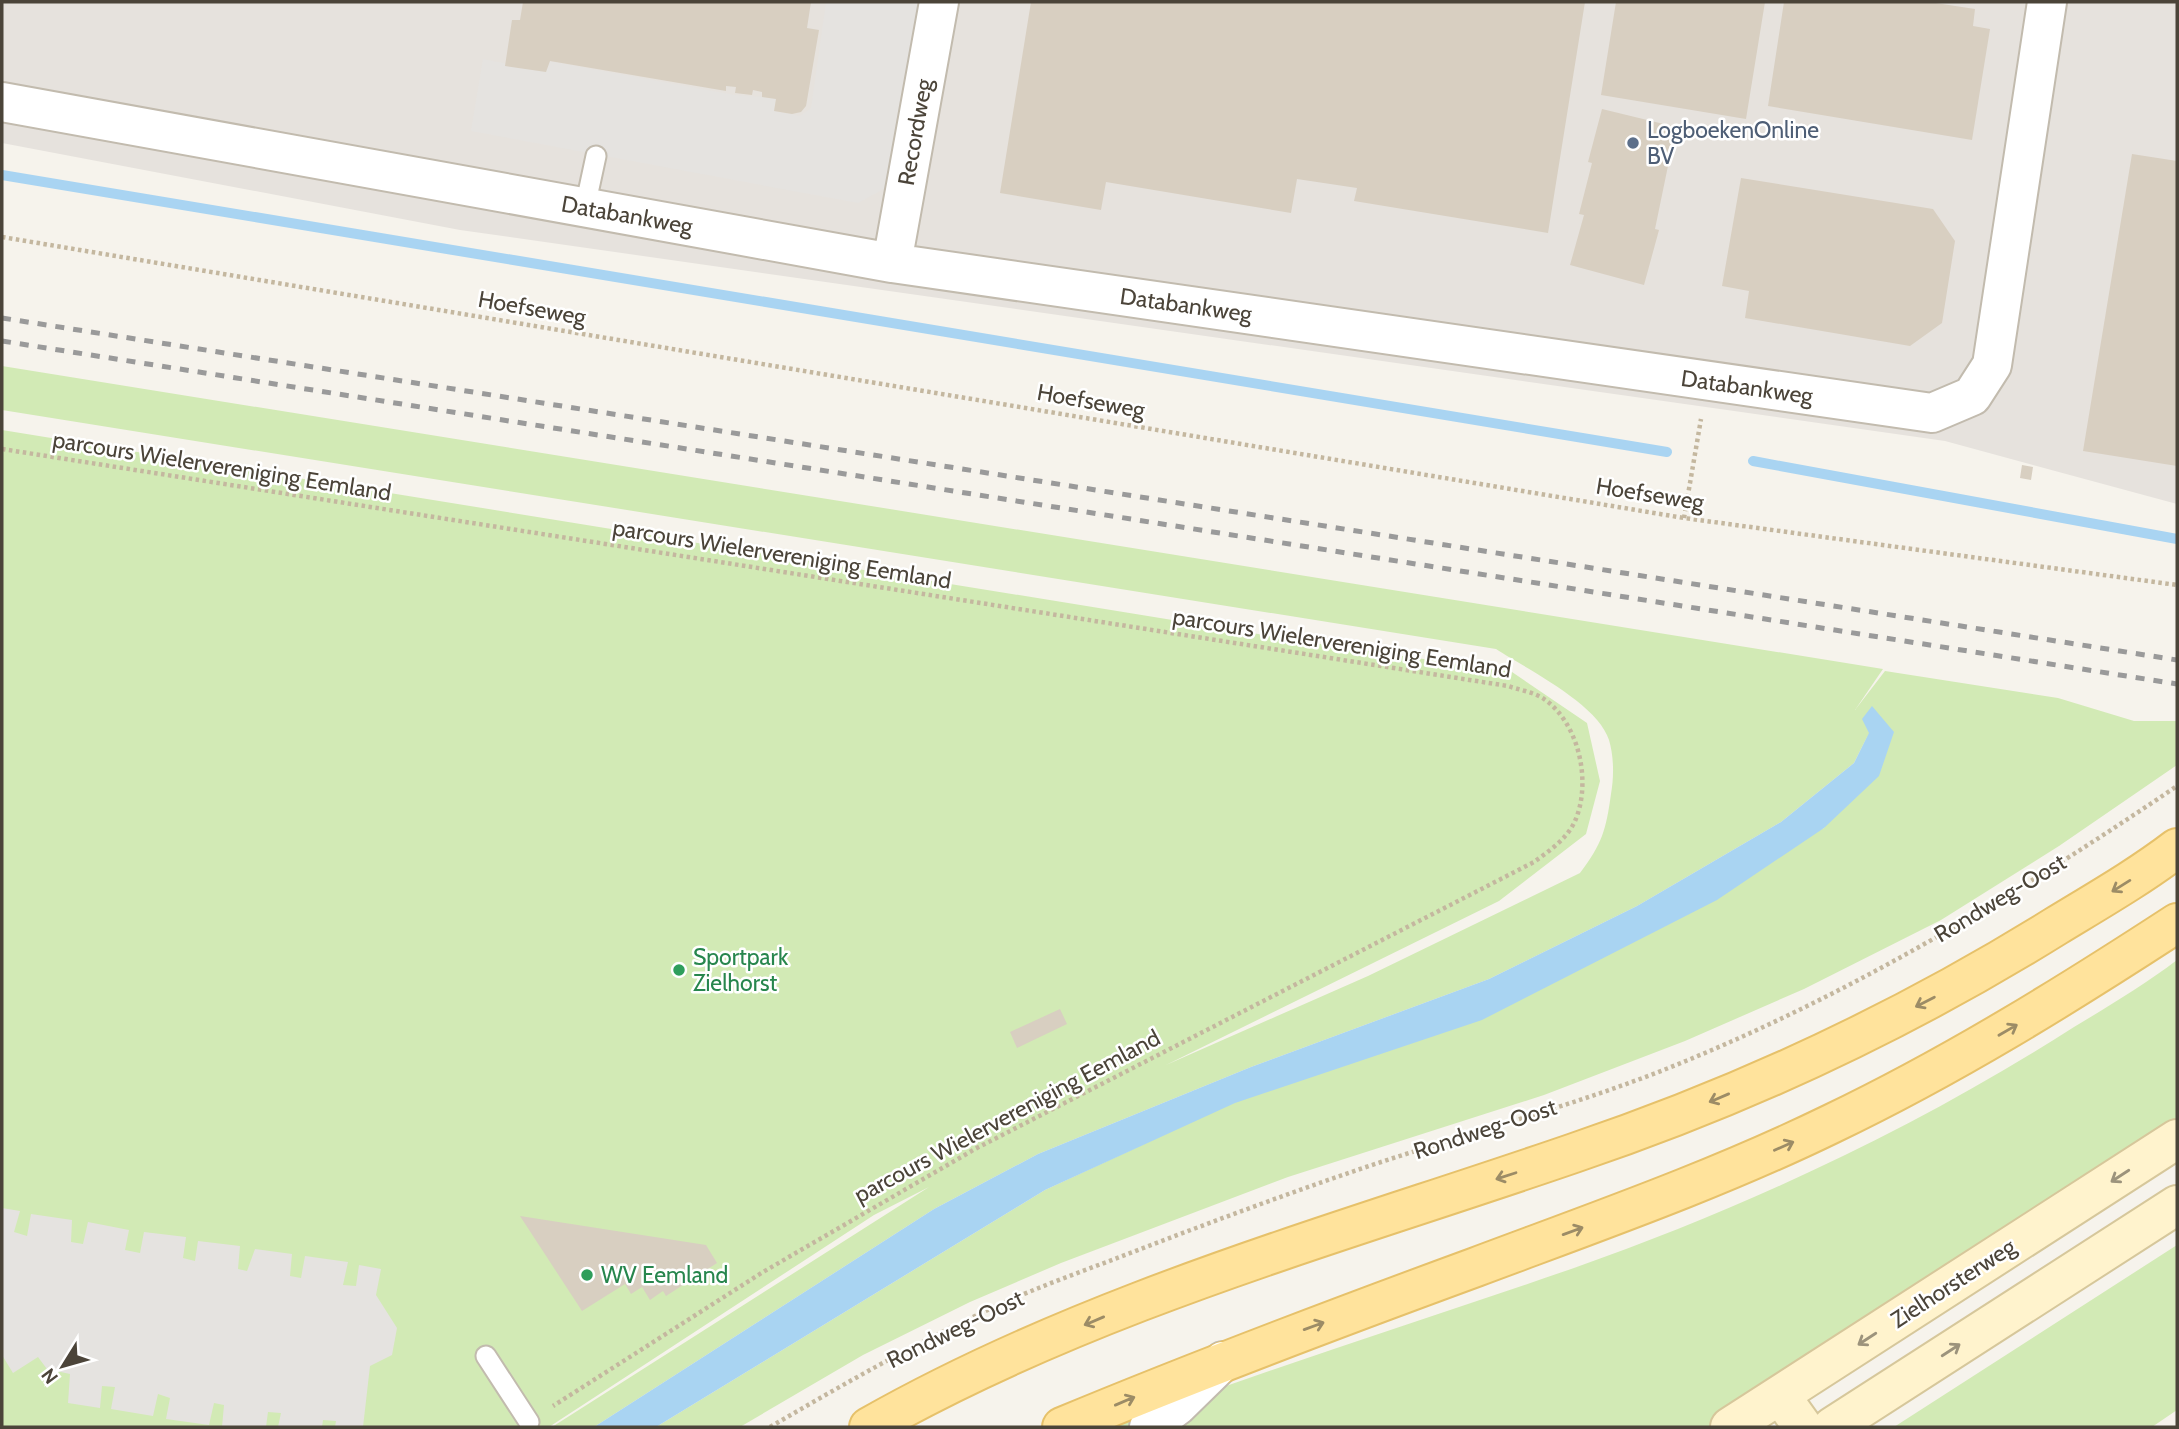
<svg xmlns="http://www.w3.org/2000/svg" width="2179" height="1429" viewBox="0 0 2179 1429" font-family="Cabin,sans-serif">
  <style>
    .industrial { fill: #e6e2dd }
    .green { fill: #d2eab5 }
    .parking { fill: #e5e3e0 }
    .water { fill: #a9d4f2 }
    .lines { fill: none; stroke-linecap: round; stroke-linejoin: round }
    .stream { stroke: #a9d4f2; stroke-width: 10 }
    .building { fill: #d8cfc1 }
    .lane-casing { stroke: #c2bbae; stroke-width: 23 }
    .street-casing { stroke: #c2bbae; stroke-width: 42 }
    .secondary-casing { stroke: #d6c79b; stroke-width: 42 }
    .primary-casing { stroke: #e6c16a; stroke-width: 42 }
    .path { stroke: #c4b79f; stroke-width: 4.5; stroke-dasharray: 3.5 3.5; stroke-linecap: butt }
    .lane { stroke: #fff; stroke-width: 19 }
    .street { stroke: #fff; stroke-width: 38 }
    .secondary { stroke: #fff3cd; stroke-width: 38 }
    .primary { stroke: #ffe39c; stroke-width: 38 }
    .rail { stroke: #9a9a9a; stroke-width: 5; stroke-dasharray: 9 9; stroke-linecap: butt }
    .oneway { stroke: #9c8c66 }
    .oneway2 { stroke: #9c937c }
    .service-dot { fill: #5c6f8a; stroke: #fff; stroke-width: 2.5 }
    .leisure-dot { fill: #2e9e5b; stroke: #fff; stroke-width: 2.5 }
    .labels { text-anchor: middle; stroke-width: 5; stroke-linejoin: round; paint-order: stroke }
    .service-label { font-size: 23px; fill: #4e5e75; stroke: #fff; text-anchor: start }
    .street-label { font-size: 23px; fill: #4b4439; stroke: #fff }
    .leisure-label { font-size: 23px; fill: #27864d; stroke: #fff; text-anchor: start }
  </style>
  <rect width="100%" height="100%" fill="#f6f3ec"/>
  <path class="industrial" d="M 2,2 L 2177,2 L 2177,504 L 1945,441 L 460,230 L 2,143 Z"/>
  <path class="green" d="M 2,366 L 1883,669 L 1855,710 L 1885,671 L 2058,698 L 2134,721 L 2177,721 L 2177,765 L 2059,846 L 1941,920 L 1804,989 L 1685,1041 L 1544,1095 L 1288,1177 L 1061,1263 L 970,1302 L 863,1355 L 740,1427 L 656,1427 L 1045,1190 L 1824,828 L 1869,733 L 1854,763 L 1781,822 L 1637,906 L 1489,979 L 1251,1067 L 1038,1154 L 934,1209 L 594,1427 L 552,1427 L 929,1187 L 874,1215 L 549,1427 L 2,1427 L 2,430 L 1314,643 L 1512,672 L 1587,723 L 1600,781 L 1586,834 L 1499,901 L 1166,1065 L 1368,976 L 1580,873 C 1602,844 1606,830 1611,794 C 1614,777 1614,757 1609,740 C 1598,704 1527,669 1496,649 L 2,410 Z
    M 2177,960 L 2177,1121 L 1711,1427 L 1115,1427 C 1266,1369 1421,1321 1574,1268 C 1749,1206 1918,1127 2074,1027 C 2109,1006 2144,985 2177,960 Z
    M 2177,1245 L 2177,1410 L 2152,1427 L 1894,1427 Z"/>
  <path class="parking" d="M 826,2 L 919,2 L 889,186 L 858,203 L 471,131 L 483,59 L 546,72 L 548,61 L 735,95 L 762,97 L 776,99 L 774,111 L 800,116 L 811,108 Z
    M 2,1208 L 20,1211 L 14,1232 L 27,1236 L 31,1214 L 72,1220 L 71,1242 L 83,1244 L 88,1222 L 129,1230 L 125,1250 L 140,1253 L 144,1232 L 186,1237 L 183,1258 L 195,1261 L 198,1241 L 240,1246 L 238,1269 L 247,1271 L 255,1249 L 292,1254 L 290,1276 L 301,1278 L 305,1256 L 348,1262 L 343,1285 L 356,1286 L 359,1265 L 381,1269 L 376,1295 L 397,1328 L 392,1355 L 370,1366 L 363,1427 L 335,1427 L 336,1421 L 323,1420 L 322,1427 L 278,1427 L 281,1413 L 268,1412 L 266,1427 L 222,1427 L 224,1405 L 214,1403 L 209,1425 L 166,1419 L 170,1398 L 158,1394 L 153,1416 L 111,1409 L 115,1387 L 102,1386 L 100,1408 L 68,1403 L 70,1374 L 47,1369 L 38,1357 L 13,1373 L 2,1355 Z"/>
  <path class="water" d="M 1872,706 L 1894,732 L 1879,776 L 1824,828 L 1717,900 L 1482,1020 L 1235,1103 L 1045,1190 L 656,1427 L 594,1427 L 934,1209 L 1038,1154 L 1251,1067 L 1489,979 L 1637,906 L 1781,822 L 1854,763 L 1869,733 L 1862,719 Z"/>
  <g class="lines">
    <path class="stream" d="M 2,175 L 1667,452
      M 1753,461 L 2177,539"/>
  </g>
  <path class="building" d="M 523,2 L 811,2 L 807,28 L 819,30 L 806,106 L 801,112 L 792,114 L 774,111 L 776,99 L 762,97 L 762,92 L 753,90 L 752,95 L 735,93 L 736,87 L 726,86 L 726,91 L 550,61 L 546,72 L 505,66 L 512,20 L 520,20 Z
    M 1031,2 L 1585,2 L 1548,233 L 1354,201 L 1357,188 L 1297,179 L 1291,213 L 1106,182 L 1101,210 L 1000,193 Z
    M 1616,2 L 1765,2 L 1746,119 L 1601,95 Z
    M 1784,2 L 1929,2 L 1975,9 L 1973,26 L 1990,29 L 1972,140 L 1768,106 Z
    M 1602,109 L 1676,127 L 1655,229 L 1659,230 L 1644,285 L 1570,265 L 1584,215 L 1579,214 L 1592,163 L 1588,162 Z
    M 2132,154 L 2177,161 L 2177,466 L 2083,451 Z
    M 1741,178 L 1933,209 L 1955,241 L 1942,323 L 1910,346 L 1745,318 L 1749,291 L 1722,286 Z
    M 2022,465 L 2033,467 L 2031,480 L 2020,478 Z
    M 1060,1009 L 1067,1024 L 1017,1048 L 1010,1032 Z
    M 520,1216 L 706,1245 L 717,1263 L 666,1296 L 663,1291 L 650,1300 L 642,1287 L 631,1294 L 625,1284 L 582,1311 Z"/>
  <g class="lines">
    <defs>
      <path id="lane" d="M 585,207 L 596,156
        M 486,1356 L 529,1422"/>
      <path id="street" d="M 2,102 L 892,263 L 1932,413 L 1972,396 L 1992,365 L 2047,2
        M 892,263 L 939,2
        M 1149,1427 L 1178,1405 L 1223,1361"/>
      <path id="secondary" d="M 1780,1395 L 1803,1427
        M 1730,1427 L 2177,1139
        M 1832,1427 L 2177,1205"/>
      <path id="primary" d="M 869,1427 C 1089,1302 1336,1235 1574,1153 C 1743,1096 1905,1020 2056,926 C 2097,901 2139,877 2177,848
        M 1062,1427 C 1199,1370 1337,1318 1476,1267 C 1596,1222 1716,1180 1831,1124 C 1952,1066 2065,996 2177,923"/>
    </defs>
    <use href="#lane" class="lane-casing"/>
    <use href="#street" class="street-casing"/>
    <use href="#secondary" class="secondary-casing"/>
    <use href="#primary" class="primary-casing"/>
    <path class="path" d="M 2,237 L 1684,518 L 2177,585
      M 2,449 L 1508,686 C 1519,690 1534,692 1544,699 C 1579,723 1592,782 1575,821 C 1567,839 1549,851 1534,862 L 975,1149 L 763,1272 L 553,1406
      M 1684,518 L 1701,419
      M 770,1427 C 837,1388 905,1349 975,1316 C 1022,1293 1072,1275 1120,1257 C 1203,1225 1286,1194 1369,1166 C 1468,1133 1570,1107 1666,1069 C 1847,997 2016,895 2177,786"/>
    <use href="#lane" class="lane"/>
    <use href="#street" class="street"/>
    <use href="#secondary" class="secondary"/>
    <use href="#primary" class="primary"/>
    <path class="rail" d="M 2,318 L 2177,660
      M 2,341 L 2177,684"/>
  </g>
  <defs><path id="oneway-shaft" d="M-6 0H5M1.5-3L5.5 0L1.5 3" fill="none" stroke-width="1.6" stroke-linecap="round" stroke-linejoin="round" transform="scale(1.75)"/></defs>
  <g class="oneway">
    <use href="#oneway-shaft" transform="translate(2121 886) rotate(148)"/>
    <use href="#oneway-shaft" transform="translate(1925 1002) rotate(153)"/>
    <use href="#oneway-shaft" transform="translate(2008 1030) rotate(-30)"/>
    <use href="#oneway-shaft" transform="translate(1719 1098) rotate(157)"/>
    <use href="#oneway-shaft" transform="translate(1784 1146) rotate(-24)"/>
    <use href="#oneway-shaft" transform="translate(1506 1176) rotate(162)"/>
    <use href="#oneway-shaft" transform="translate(1573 1231) rotate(-20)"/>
    <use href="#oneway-shaft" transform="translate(1094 1321) rotate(157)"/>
    <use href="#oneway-shaft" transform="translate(1314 1326) rotate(-20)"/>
    <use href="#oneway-shaft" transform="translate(1125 1401) rotate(-23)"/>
  </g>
  <g class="oneway2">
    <use href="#oneway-shaft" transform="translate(2120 1176) rotate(147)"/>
    <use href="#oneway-shaft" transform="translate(1867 1339) rotate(147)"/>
    <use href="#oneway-shaft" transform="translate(1951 1350) rotate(-33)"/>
  </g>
  <circle class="service-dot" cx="1633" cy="143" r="7"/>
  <g class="leisure-dot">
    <circle cx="679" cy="970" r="7"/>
    <circle cx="587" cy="1275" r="7"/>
  </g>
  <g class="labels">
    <g class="service-label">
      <text x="1647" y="138">LogboekenOnline<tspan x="1647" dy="26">BV</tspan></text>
    </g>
    <g class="street-label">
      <text transform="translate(915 132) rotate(-80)" y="8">Recordweg</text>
      <text transform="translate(627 215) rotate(10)" y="8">Databankweg</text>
      <text transform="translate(1186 305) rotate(8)" y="8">Databankweg</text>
      <text transform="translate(532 308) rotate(10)" y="8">Hoefseweg</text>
      <text transform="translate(1747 387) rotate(8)" y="8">Databankweg</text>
      <text transform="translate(1091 401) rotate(10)" y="8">Hoefseweg</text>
      <text transform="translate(222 466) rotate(9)" y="8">parcours Wielervereniging Eemland</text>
      <text transform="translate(1650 494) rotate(9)" y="8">Hoefseweg</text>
      <text transform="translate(782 554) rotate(9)" y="8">parcours Wielervereniging Eemland</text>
      <text transform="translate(1342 643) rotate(9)" y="8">parcours Wielervereniging Eemland</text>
      <text transform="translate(2000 898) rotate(-31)" y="8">Rondweg-Oost</text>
      <text transform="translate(1007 1116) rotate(-28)" y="8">parcours Wielervereniging Eemland</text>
      <text transform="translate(1485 1129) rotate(-18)" y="8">Rondweg-Oost</text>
      <text transform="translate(1953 1283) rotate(-33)" y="8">Zielhorsterweg</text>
      <text transform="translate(955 1329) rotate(-26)" y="8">Rondweg-Oost</text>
    </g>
    <g class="leisure-label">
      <text x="693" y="965">Sportpark<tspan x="693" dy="26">Zielhorst</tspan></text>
      <text x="601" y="1283">WV Eemland</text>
    </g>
  </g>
  <rect width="2179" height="1429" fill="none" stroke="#4b4439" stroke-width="7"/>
  <g transform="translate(63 1366) rotate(233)" stroke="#ffffff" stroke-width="5" paint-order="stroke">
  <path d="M0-5L12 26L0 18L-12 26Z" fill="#4b4439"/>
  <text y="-10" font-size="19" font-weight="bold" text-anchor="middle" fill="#4b4439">N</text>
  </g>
</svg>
